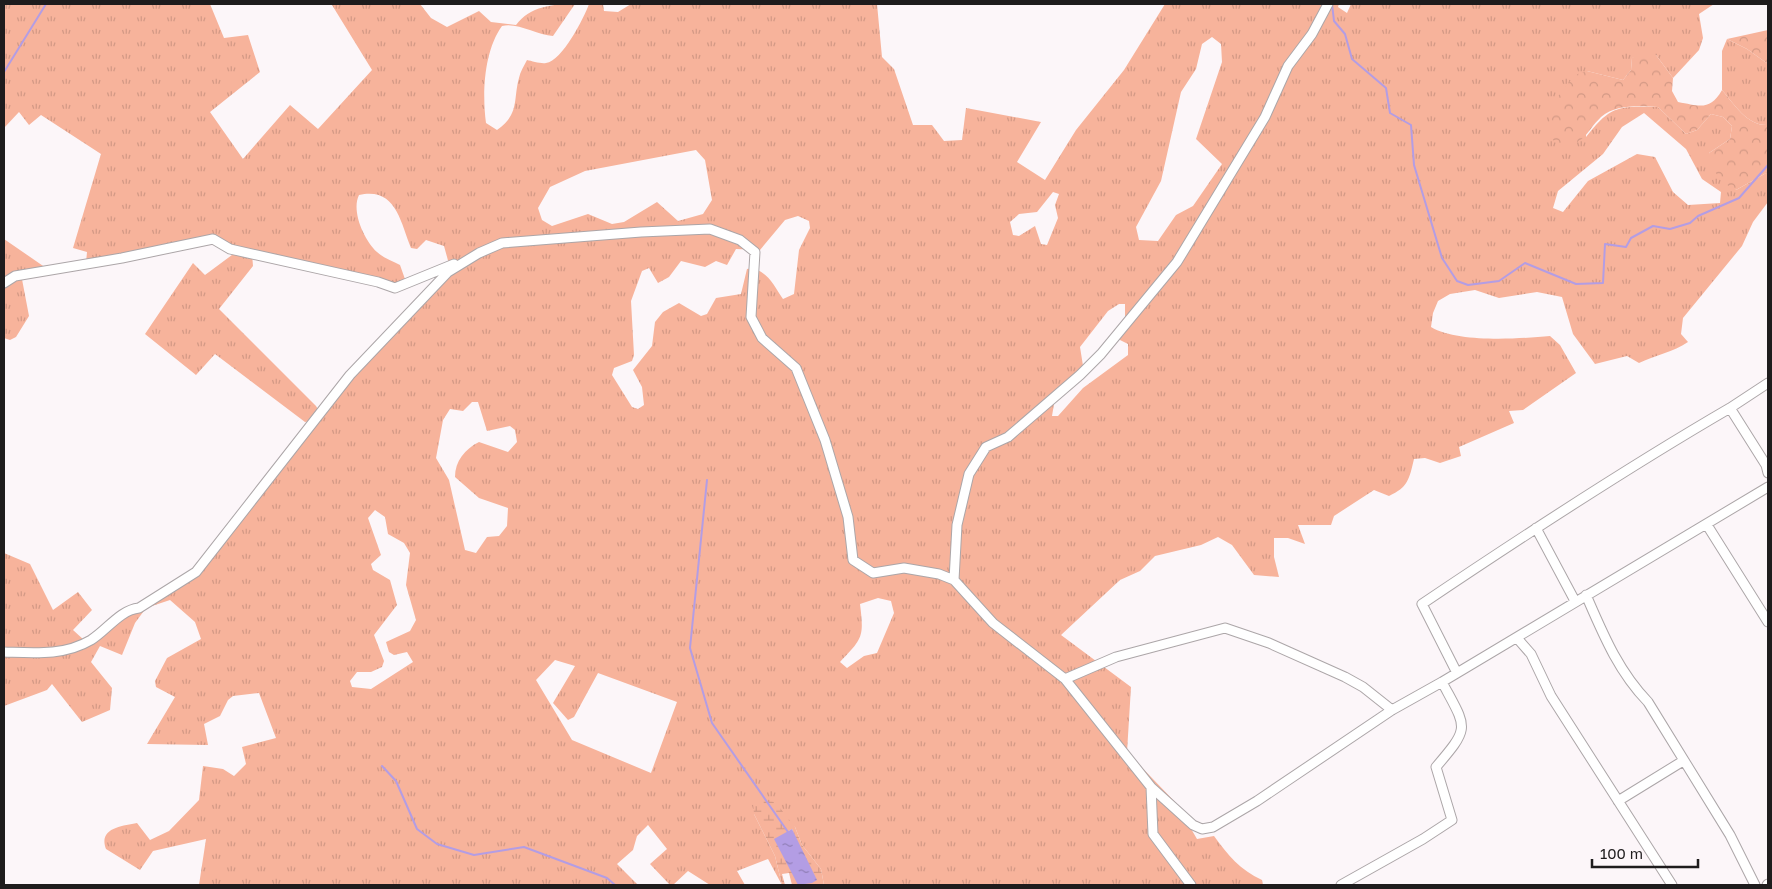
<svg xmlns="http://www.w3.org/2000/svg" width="1772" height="889" viewBox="0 0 1772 889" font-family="'Golos Text',sans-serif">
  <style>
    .grass { fill: url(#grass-tufts); fill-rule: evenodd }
    .forest { fill: url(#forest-crowns) }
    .wetland { fill: url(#wetland-marsh); fill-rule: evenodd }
    .water { fill: url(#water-ripples) }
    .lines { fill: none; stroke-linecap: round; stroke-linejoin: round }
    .stream { stroke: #b39de4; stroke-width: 2 }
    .minor-casing { stroke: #aca6a8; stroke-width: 11 }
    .minor { stroke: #fff; stroke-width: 9 }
  </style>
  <defs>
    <pattern id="grass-tufts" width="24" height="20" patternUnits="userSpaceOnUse" patternTransform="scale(1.25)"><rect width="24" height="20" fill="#f7b39b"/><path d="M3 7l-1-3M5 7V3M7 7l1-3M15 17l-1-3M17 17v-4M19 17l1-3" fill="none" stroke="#d39985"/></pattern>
    <pattern id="forest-crowns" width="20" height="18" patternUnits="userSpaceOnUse" patternTransform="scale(1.25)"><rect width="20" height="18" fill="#f7b39b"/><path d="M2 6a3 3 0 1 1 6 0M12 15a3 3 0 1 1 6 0" fill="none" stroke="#d39985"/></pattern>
    <pattern id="wetland-marsh" width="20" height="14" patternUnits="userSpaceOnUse" patternTransform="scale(1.25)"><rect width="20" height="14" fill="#f7b39b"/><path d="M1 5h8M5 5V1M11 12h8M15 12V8" fill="none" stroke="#d39985"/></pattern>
    <pattern id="water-ripples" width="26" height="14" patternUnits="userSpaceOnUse" patternTransform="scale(1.25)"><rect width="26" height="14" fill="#b39de4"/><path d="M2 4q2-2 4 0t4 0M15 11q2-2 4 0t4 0" fill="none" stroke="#917fb8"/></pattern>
  </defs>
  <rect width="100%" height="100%" fill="#fcf6f9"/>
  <path class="grass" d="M 4,4 L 210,4 L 224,38 L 248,35 L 260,72 L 210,112 L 243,159 L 290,105 L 318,129 L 372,70 L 332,5 L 335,4 L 420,4 L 431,18 L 447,27 L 479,11 L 491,22 L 516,25 C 530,6 553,4 575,4 L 553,36 C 537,35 517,22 502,26 C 484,51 482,93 486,123 L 497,130 C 520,114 513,99 519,78 C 520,72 524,66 527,60 C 532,61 541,64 546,63 C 562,61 584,18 589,4 L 603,4 L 604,11 L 618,12 L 631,4 L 877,4 L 882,57 L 894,69 L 913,125 L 932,125 L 944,141 L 962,140 L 966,108 L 1041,122 L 1017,162 L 1045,180 L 1076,130 L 1124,70 L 1165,4 L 1339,4 L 1338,7 L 1347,13 L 1351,4 L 1714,4 L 1699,14 L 1703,38 L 1699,50 L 1673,78 L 1656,55 L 1632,58 L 1631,70 L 1623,80 L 1587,71 L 1586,137 C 1611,105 1618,106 1658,107 L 1686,134 L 1697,130 L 1711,114 L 1723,117 L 1732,126 L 1730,139 L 1709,153 L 1736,190 L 1768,172 L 1768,202 L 1753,222 L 1742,246 L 1683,318 L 1681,334 L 1688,342 C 1673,352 1656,355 1639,363 L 1627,356 L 1595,364 L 1573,334 L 1562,297 L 1537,292 L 1499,298 L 1475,290 L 1450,294 L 1438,301 L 1433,313 L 1431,327 C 1458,343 1518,339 1550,336 L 1560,345 L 1576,373 L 1523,410 L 1509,411 L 1514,423 L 1459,447 L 1461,456 L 1440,463 L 1425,458 L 1414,459 C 1409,480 1408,487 1389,496 L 1374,490 L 1334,516 L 1331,525 L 1298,525 L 1305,544 L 1288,538 L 1274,538 L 1274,557 L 1279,577 L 1254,575 L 1232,545 L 1218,537 L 1201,545 L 1155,556 L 1140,571 L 1120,580 L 1061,635 L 1131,687 L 1127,752 L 1176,803 L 1197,839 L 1214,836 C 1228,855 1240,870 1262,880 L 1263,885 L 824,885 L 821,869 L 802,845 L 795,827 L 754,814 L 775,856 L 782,885 L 768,859 L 737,871 L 745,885 L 710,885 L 688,871 L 673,885 L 670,885 L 650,864 L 667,849 L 648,825 L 637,836 L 633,850 L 617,864 L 638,885 L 199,885 L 206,839 L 153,851 L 140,870 L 106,849 C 98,828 122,826 137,823 L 150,840 L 169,831 L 199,800 L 203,766 L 223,769 L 234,776 L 246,764 L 242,747 L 276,738 L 259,693 L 233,696 L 228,700 L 220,716 L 204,724 L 208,745 L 147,744 L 175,697 L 156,687 L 155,681 L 167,658 L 201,639 L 195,622 L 170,600 L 146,608 L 135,623 L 122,655 L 100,646 L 91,662 L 112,688 L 110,710 L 82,722 L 52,684 L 47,690 L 4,706 L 4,553 L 30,564 L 53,610 L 78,592 L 92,610 L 73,630 L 84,640 L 126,607 L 138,605 L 185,578 L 267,483 L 354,372 L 452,275 L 444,246 L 426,240 L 417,249 L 411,248 C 400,221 396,187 359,195 C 351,211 364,240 377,252 C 383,258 393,261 400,265 L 406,282 L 397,285 L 313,263 L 252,254 L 253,266 L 219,309 L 316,406 L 319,411 L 311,421 L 305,422 L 215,354 L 196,375 L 145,334 L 193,263 L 205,275 L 236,252 L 209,239 L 86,263 L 87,252 L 73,248 L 101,154 L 41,115 L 29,125 L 19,112 L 4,128 ZM 1212,37 L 1221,44 L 1222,62 L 1196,139 L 1222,164 L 1193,206 L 1176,215 L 1158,241 L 1139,240 L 1136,227 L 1161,181 L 1181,92 L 1196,69 L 1202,44 ZM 1644,113 L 1686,149 L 1702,179 L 1721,192 L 1720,203 L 1688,205 L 1673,192 L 1655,157 L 1637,154 L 1588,181 L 1563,212 L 1553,208 L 1558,191 L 1603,154 L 1622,127 ZM 696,150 L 705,160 L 712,200 L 703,214 L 678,221 L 657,202 L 624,222 L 612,224 L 588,214 L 552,226 L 542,220 L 538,208 L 550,187 L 585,171 ZM 1053,192 L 1059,194 L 1055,205 L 1058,218 L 1047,245 L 1041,244 L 1035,226 L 1019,236 L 1013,235 L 1010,222 L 1019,214 L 1037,212 ZM 798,216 L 809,221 L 810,228 L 799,250 L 794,294 L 783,299 C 774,286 766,267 747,269 L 741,294 L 716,298 L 707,314 L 701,316 L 679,303 L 663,312 L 655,322 L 652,346 L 633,370 L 642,387 L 644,405 L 638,409 L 632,407 L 612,375 L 614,368 L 632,361 L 634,355 L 631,301 L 642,271 L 649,268 L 658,283 L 669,277 L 681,261 L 705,267 L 716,261 L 727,265 L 736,249 L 760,250 L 785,220 ZM 1119,304 L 1125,304 L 1125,317 L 1115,332 L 1116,338 L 1128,344 L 1128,355 L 1083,388 L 1058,416 L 1052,416 L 1055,398 L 1084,372 L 1080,347 L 1108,311 ZM 472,402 L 478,402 L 487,431 L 510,426 L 515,430 L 517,442 L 508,452 L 479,442 C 465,449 455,461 455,477 L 479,498 L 508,508 L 507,526 L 499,536 L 487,537 L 476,553 L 465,550 L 449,480 L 436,458 L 443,420 L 450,409 L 463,411 ZM 375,510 L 385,517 L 388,534 L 404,543 L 410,553 L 406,585 L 416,620 L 410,631 L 386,642 L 389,652 L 394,655 L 407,652 L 413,662 L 371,689 L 352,687 L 350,681 L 357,672 L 371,672 L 382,667 L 384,661 L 374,635 L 397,605 L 390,580 L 373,570 L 371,564 L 381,555 L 368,518 ZM 878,598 L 891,601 L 894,613 L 877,653 L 864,656 L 847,668 L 840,662 C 863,638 864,637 860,604 ZM 555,660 L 575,666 L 553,703 L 568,720 L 574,717 L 598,673 L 677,702 L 651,773 L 572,740 L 536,680 Z
    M 1727,39 L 1747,49 L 1768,64 L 1768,125 C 1747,126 1735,105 1722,90 L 1722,51 Z
    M 4,239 L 49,270 L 21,274 L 29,316 L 16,337 L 10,340 L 4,338 Z"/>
  <path class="forest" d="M 1768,30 L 1768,64 L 1747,49 L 1727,39 Z
    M 1644,52 L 1656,55 L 1673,78 L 1672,91 L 1678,102 C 1700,106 1710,111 1722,90 C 1735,105 1747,126 1768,125 L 1768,172 L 1736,190 C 1720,183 1711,170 1709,153 L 1730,139 L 1732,126 L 1723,117 L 1711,114 L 1697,130 L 1686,134 L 1658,107 C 1640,106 1616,104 1601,117 C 1585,133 1588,140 1563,148 L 1553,140 L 1549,117 L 1551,105 L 1575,75 L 1587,71 L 1623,80 L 1631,70 L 1632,58 Z"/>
  <path class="wetland" d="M 757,795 L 776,803 L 795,827 L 802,845 L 821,869 L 824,885 L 792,885 L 789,873 L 782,874 L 785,885 L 782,885 L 775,856 L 754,814 L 753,801 ZM 792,829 L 812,883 L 787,832 Z"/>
  <path class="water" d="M 792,829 L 817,880 L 812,883 L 798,885 L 774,839 Z"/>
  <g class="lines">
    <path class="stream" d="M 1332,4 L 1334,21 L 1345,34 L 1352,59 L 1386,88 L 1390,113 L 1411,125 L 1414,165 L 1442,258 L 1457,281 L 1468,285 L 1499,281 L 1525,263 L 1576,284 L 1603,283 L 1605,244 L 1626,247 L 1631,238 L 1653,226 L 1670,229 L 1690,223 L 1698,216 L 1739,198 L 1768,165
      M 4,72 L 46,4
      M 707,480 L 690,648 L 712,723 L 788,832
      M 382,766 L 396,781 L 417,829 L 437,844 L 474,855 L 524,847 L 607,878 L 615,885"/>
    <defs>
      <path id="minor" d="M 4,283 L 15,276 L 122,258 L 213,239 L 230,249 L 378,282 L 395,288 L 454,264
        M 1768,383 L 1730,408 L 1766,465 L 1768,473
        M 1707,525 L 1768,622
        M 1536,528 L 1575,601
        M 954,580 L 957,525 L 969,474 L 986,447 L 1008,437 L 1080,375 L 1101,354 L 1177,262 L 1265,117 L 1288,66 L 1312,34 L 1328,4
        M 1586,595 C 1603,634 1618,671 1648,702 L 1730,835 L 1755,885
        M 1517,638 L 1531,654 L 1551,696 L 1672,885
        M 4,652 C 34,653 64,656 91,640 C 107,630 120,610 139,608 L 196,572 L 350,375 L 448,272 L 479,253 L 502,243 L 641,232 L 710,229 L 740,240 L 755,252 L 751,317 L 762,338 L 796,368 L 825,440 L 848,517 L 853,560 L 873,573 L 904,568 L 939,574 L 954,580 L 993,623 L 1065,679 L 1151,787 L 1193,825 L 1202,829 L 1213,827 L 1257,801 L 1392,710 L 1442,682 L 1768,487
        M 1457,673 L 1422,604 C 1523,536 1625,469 1730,408
        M 1065,679 L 1116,657 L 1225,628 L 1269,643 L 1345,677 L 1363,687 L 1392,710
        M 1151,787 L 1153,834 L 1191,885
        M 1618,801 L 1683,761
        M 1341,885 L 1423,839 L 1452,820 L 1436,767 C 1471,726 1467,729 1442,682
        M 1767,885 L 1768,884"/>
    </defs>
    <use href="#minor" class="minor-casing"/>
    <use href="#minor" class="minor"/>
  </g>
  <rect width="1772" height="889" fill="none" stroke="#1e1c1d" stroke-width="10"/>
  <path d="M1592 859v8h106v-8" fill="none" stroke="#1e1c1d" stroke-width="2.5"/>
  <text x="1600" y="859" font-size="15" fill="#1e1c1d" stroke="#fcf6f9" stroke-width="4" paint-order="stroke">100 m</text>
</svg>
